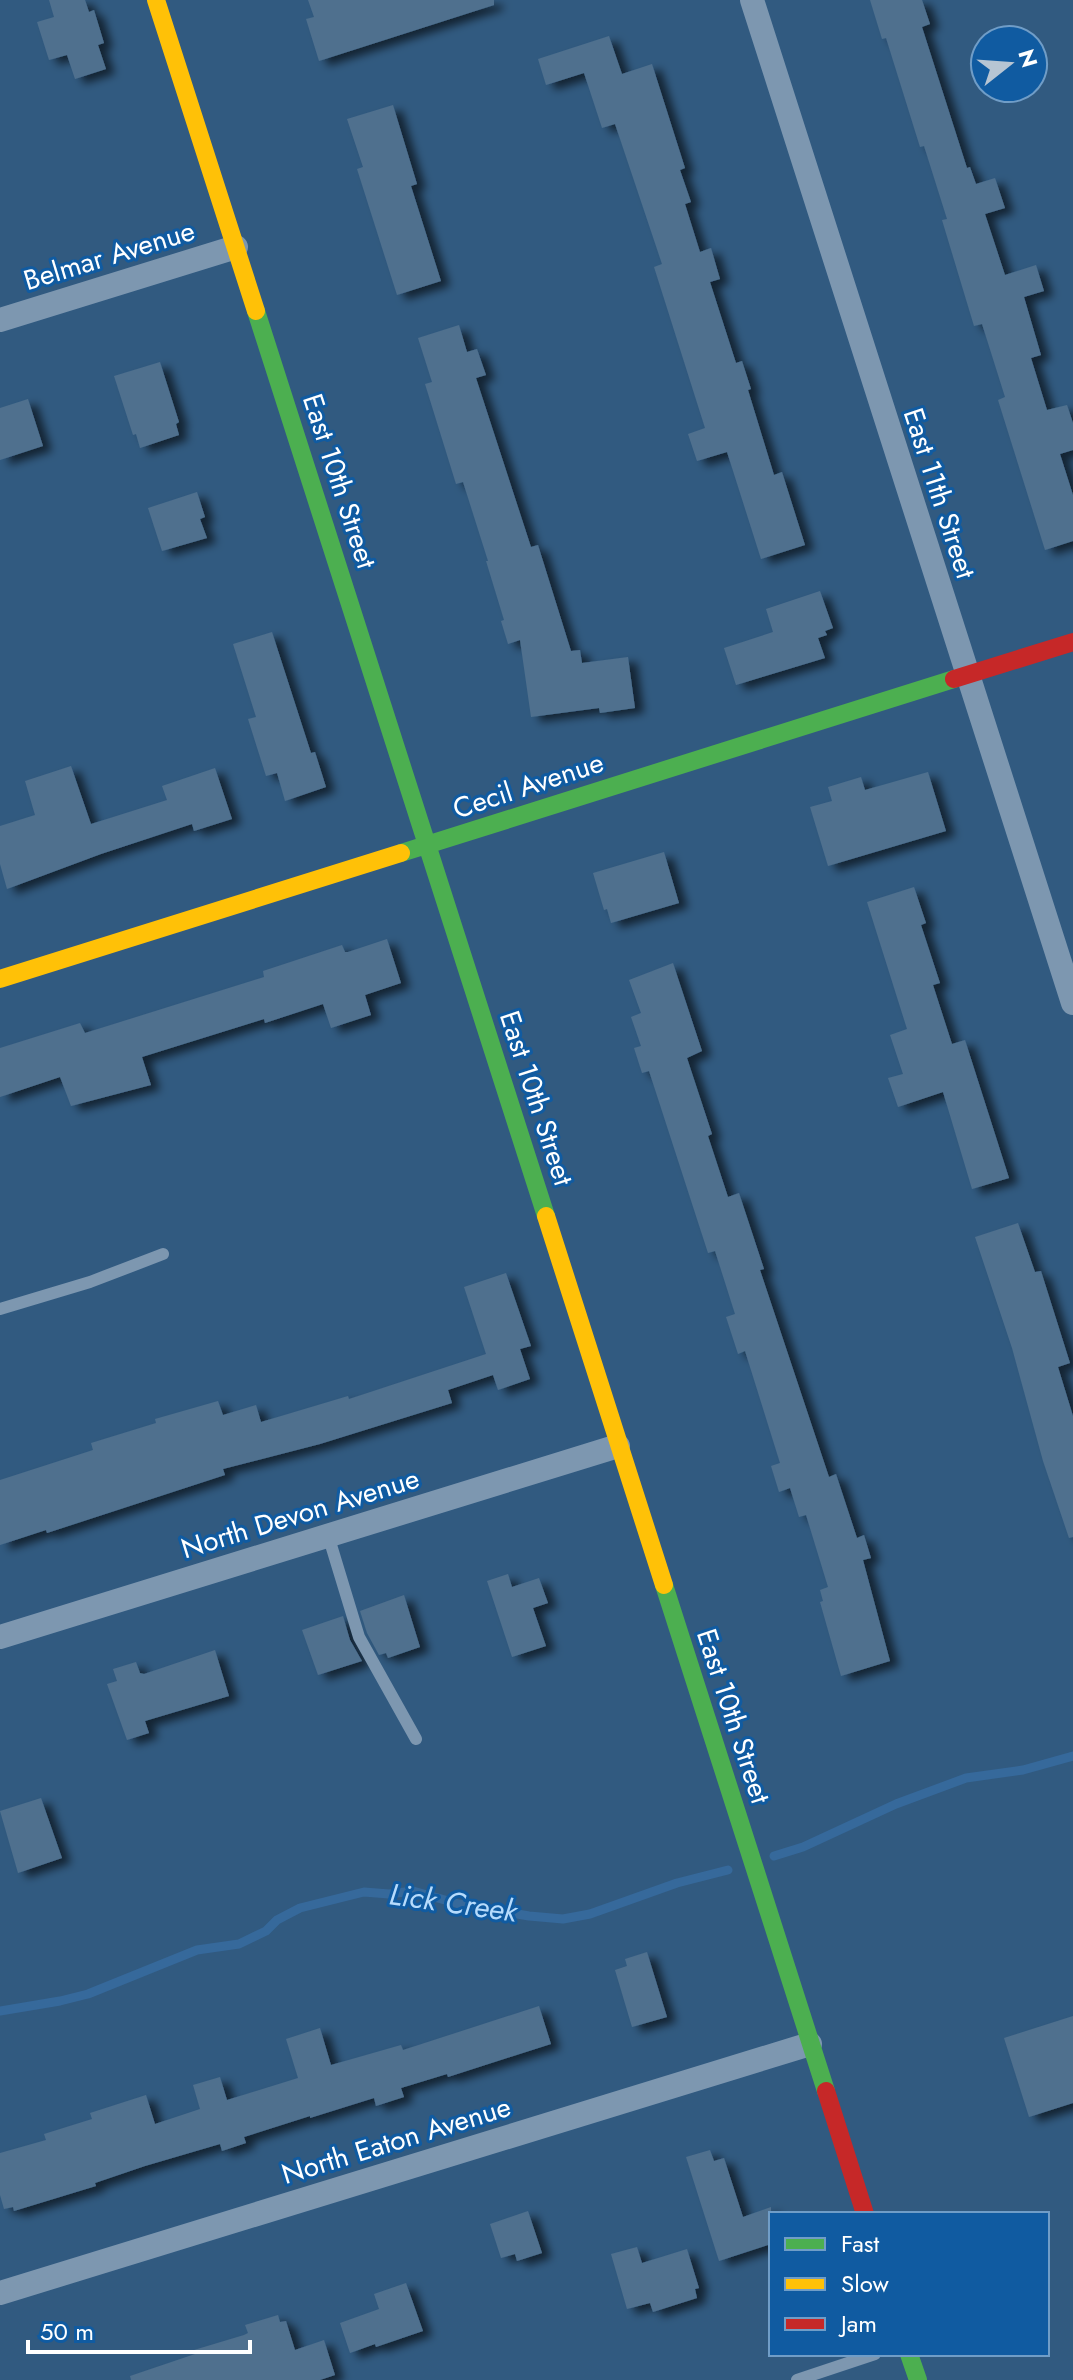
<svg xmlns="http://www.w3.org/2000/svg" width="1073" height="2380" viewBox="0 0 1073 2380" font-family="Jost,sans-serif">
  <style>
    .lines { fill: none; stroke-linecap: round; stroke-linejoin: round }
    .stream { stroke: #36699b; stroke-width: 9 }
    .building { fill: #4f708e; filter: url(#shadow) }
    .lane { stroke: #7d97b0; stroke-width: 12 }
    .street { stroke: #7d97b0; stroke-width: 24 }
    .fast { stroke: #4caf50; stroke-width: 18 }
    .slow { stroke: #ffc107; stroke-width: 18 }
    .jam { stroke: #c62828; stroke-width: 18 }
    .labels { text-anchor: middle; stroke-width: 6; stroke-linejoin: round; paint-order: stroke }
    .street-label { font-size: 28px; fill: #fff; stroke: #105ba1 }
    .water-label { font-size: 30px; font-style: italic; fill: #b6dbfc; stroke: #105ba1 }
  </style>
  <defs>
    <filter id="shadow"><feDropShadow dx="9" dy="5" stdDeviation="4" flood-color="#0009"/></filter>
  </defs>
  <rect width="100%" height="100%" fill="#315a80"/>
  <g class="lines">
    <path class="stream" d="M 774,1856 L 803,1847 L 896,1804 L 966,1778 L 1023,1770 L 1073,1756
      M 0,2011 L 60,2001 L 88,1994 L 197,1950 L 239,1944 L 266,1931 L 277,1920 L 300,1908 L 364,1892 L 389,1894 L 413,1891 L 459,1904 L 529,1916 L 563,1919 L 590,1914 L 677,1883 L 728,1870"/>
  </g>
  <path class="building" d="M 49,0 L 85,0 L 89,12 L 94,10 L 104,43 L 98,45 L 106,69 L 75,79 L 67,55 L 49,60 L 37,22 L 54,17 Z
    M 308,0 L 494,0 L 494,5 L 319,61 L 306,19 L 314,17 Z
    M 870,0 L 922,0 L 930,24 L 922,27 L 967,168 L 970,167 L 976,184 L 995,178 L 1005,208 L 985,214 L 1005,275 L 1036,265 L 1044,291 L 1024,297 L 1041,355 L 1031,358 L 1047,410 L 1067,405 L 1073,423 L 1073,450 L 1060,454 L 1073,495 L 1073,541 L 1045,550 L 998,400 L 1005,397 L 982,324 L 974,326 L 942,220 L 947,219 L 924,146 L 920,147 L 886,38 L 882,39 Z
    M 609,36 L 622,74 L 652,64 L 685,168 L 680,170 L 691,202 L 685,204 L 700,252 L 711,248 L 720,279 L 710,282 L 736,363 L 742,361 L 751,389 L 748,390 L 774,475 L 782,472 L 805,545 L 761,559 L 727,452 L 697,461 L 688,434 L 705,428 L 654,267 L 662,264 L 615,124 L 602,128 L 584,73 L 546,85 L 538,59 Z
    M 393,105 L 417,184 L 411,186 L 441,281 L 397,295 L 357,169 L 363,167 L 347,119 Z
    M 459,325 L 467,352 L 477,349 L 486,375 L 476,378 L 531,547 L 538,545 L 571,651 L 580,650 L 582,663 L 628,657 L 635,708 L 600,713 L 599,708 L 531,717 L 520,640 L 508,644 L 501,621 L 504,620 L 486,561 L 488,561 L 463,482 L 456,484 L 425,384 L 432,382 L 418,338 Z
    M 160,362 L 179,422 L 176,424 L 179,435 L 140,448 L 136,434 L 133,435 L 114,376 Z
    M 28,399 L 43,446 L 0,460 L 0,408 Z
    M 197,492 L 205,517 L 200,519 L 207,538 L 162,551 L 148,508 Z
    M 820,591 L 833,628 L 825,631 L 827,635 L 818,638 L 825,658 L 736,685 L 724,648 L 773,632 L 766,609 Z
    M 272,632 L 311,753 L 315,752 L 326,787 L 285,801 L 277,773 L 266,776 L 248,719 L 256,717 L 233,644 Z
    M 71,766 L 91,824 L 167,800 L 162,786 L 215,768 L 232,819 L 194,831 L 192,824 L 101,854 L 7,889 L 0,864 L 0,826 L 35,815 L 25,781 Z
    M 928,772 L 946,831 L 828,866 L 810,807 L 832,801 L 828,787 L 861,777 L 865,790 Z
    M 664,852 L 679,903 L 611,923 L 607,909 L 604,910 L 593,873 Z
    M 914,887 L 926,923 L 921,925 L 940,983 L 933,985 L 952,1044 L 965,1040 L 1009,1178 L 972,1189 L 943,1092 L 898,1107 L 888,1078 L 903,1074 L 890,1035 L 907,1029 L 867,902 Z
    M 387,939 L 401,983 L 365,995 L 371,1015 L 331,1028 L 323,1004 L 265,1023 L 264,1019 L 142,1057 L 151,1085 L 71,1106 L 60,1077 L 0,1097 L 0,1048 L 80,1023 L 85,1033 L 264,977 L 263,971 L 342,945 L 345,952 L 348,952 Z
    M 673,963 L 702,1051 L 687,1058 L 712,1134 L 708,1136 L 728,1197 L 739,1193 L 764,1269 L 760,1270 L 829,1477 L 836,1474 L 857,1538 L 864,1535 L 871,1558 L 863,1560 L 890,1661 L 841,1676 L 820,1602 L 823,1601 L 820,1590 L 828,1587 L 806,1515 L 799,1517 L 790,1488 L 779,1492 L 771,1466 L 780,1463 L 745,1351 L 738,1354 L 726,1317 L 735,1314 L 715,1251 L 708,1253 L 649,1071 L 642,1073 L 634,1048 L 641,1046 L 631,1017 L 641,1013 L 629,980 Z
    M 1018,1223 L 1035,1272 L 1041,1271 L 1070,1363 L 1058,1367 L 1073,1416 L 1073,1537 L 1069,1538 L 1043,1461 L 1012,1348 L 975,1237 Z
    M 506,1273 L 531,1346 L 520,1349 L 530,1379 L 498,1390 L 493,1375 L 448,1390 L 452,1403 L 320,1444 L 223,1469 L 225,1475 L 47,1533 L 46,1530 L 0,1545 L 0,1480 L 93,1450 L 91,1443 L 156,1423 L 155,1419 L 218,1401 L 223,1415 L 256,1405 L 261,1422 L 348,1396 L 349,1399 L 486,1354 L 464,1287 Z
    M 508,1574 L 512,1587 L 539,1578 L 548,1603 L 533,1608 L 546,1646 L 512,1657 L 487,1581 Z
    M 404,1595 L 420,1647 L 388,1658 L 386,1653 L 379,1655 L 367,1633 L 360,1611 Z
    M 343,1616 L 350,1640 L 362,1661 L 318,1675 L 302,1630 Z
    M 215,1650 L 229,1696 L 145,1721 L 149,1733 L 127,1740 L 107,1684 L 117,1681 L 113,1669 L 136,1662 L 140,1673 L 144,1674 Z
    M 41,1798 L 62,1858 L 18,1873 L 0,1811 Z
    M 647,1952 L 667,2017 L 632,2027 L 615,1970 L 627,1966 L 625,1959 Z
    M 539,2006 L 551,2044 L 448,2077 L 447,2074 L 401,2088 L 404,2097 L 376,2106 L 374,2098 L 310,2118 L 310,2116 L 244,2137 L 246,2143 L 222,2151 L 220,2144 L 145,2166 L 95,2183 L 96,2186 L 14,2211 L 13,2207 L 4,2209 L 0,2195 L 0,2153 L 46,2140 L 44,2134 L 92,2119 L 90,2113 L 146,2095 L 155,2124 L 200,2109 L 193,2085 L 220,2077 L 227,2100 L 298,2078 L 286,2039 L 320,2028 L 331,2065 L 401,2045 L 403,2050 Z
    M 1073,2016 L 1073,2103 L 1029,2117 L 1004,2038 Z
    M 710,2150 L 714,2161 L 724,2158 L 743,2217 L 771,2207 L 771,2244 L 719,2261 L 686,2157 Z
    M 528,2211 L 542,2253 L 517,2261 L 515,2254 L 501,2258 L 490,2224 Z
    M 637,2247 L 642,2263 L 687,2249 L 699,2288 L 695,2289 L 697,2298 L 653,2312 L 650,2303 L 627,2309 L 611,2254 Z
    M 406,2283 L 423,2331 L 376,2347 L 375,2344 L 350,2353 L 340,2323 L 379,2309 L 374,2294 Z
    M 278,2315 L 280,2322 L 286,2321 L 295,2350 L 324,2340 L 335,2375 L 320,2380 L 131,2380 L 130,2376 L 195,2354 L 194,2350 L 244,2335 L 248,2333 L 245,2325 Z"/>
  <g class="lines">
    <path class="lane" d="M 0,1309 L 90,1282 L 163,1254
      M 328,1535 L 359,1637 L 416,1739
      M 797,2380 L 875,2354"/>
    <path class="street" d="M 752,0 L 1073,1003
      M 0,320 L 236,247
      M 0,1637 L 618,1446
      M 0,2293 L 810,2044"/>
    <path class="fast" d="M 256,311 L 546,1216
      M 401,853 L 954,679
      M 664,1585 L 826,2091
      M 909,2354 L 918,2380"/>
    <path class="slow" d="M 156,0 L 256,311
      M 0,979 L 401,853
      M 546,1216 L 664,1585"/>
    <path class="jam" d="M 954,679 L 1073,642
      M 826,2091 L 865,2214"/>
  </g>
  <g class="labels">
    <g class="street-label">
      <text transform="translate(109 255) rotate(-17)" y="10">Belmar Avenue</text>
      <text transform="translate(340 481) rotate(72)" y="10">East 10th Street</text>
      <text transform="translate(940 493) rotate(72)" y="10">East 11th Street</text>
      <text transform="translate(528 785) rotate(-18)" y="10">Cecil Avenue</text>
      <text transform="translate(537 1098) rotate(72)" y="10">East 10th Street</text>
      <text transform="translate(300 1513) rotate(-17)" y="10">North Devon Avenue</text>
      <text transform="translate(734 1716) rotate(72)" y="10">East 10th Street</text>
      <text transform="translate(396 2140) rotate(-17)" y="10">North Eaton Avenue</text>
    </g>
    <g class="water-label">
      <text transform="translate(453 1903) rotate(8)" y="10">Lick Creek</text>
    </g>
  </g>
  <rect x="769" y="2212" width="280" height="144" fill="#105ba1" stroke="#709dc7" stroke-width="2"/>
  <rect x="785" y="2238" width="40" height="12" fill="#4caf50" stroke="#709dc7" stroke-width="2"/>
  <text x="841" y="2252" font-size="24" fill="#ffffff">Fast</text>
  <rect x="785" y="2278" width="40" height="12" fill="#ffc107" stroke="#709dc7" stroke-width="2"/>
  <text x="841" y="2292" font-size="24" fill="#ffffff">Slow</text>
  <rect x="785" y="2318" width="40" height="12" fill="#c62828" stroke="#709dc7" stroke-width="2"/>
  <text x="841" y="2332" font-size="24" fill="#ffffff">Jam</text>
  <g transform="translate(1009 64) rotate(73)"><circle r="38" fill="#105ba1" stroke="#709dc7" stroke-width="2"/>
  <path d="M0-6L14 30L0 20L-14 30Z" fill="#b7c5d3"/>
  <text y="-12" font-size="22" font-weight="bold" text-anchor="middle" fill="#ffffff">N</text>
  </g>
  <path d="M28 2340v12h222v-12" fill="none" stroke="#ffffff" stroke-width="4"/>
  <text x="40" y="2340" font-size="24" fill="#ffffff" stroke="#105ba1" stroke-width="6" paint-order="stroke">50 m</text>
</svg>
